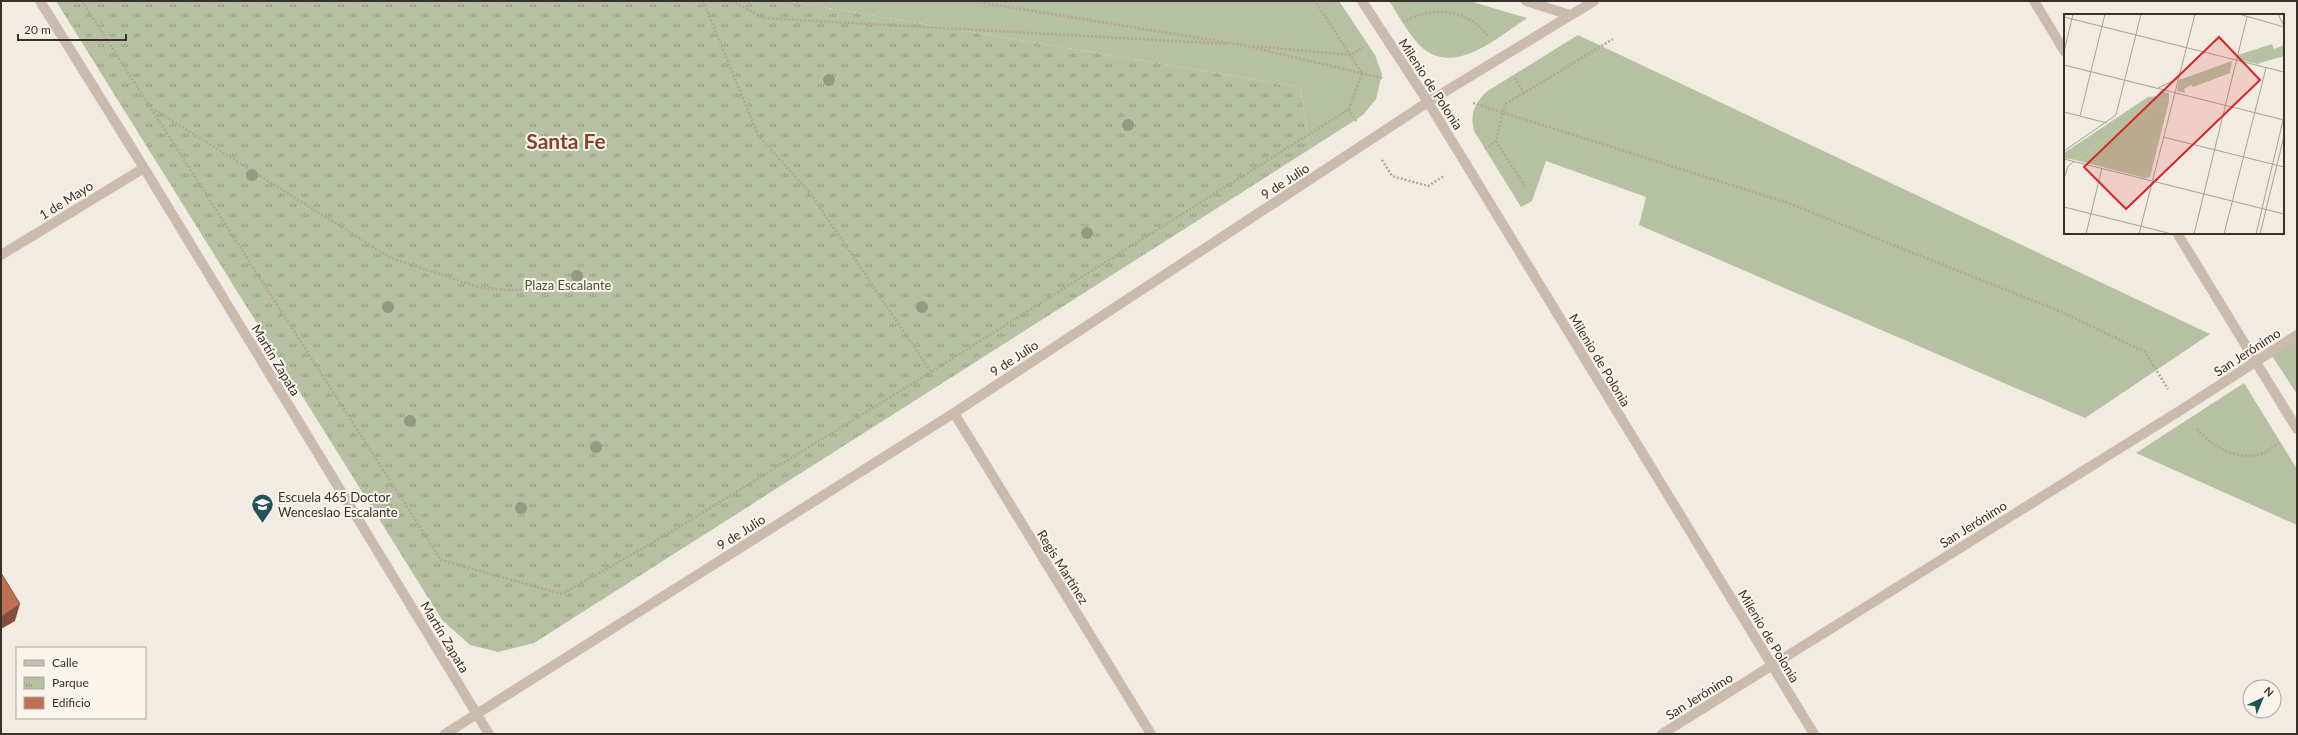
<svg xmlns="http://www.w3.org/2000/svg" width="2298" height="735" viewBox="0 0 2298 735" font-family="Lato,sans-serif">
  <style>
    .grass { fill: #b5c1a1 }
    .park { fill: url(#park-tufts) }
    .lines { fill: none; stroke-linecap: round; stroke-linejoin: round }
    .path { stroke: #b6a697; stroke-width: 2.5; stroke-dasharray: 2 2; stroke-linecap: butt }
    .minor { stroke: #cabbad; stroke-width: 10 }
    .tree { fill: #949980 }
    .shaded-wall { fill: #864e39 }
    .building { fill: #bf7052; stroke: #864e39 }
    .labels { text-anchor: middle; stroke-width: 4; stroke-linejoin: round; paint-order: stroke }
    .street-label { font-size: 13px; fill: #39302b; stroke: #faf4ed }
    .park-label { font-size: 13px; fill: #475630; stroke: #faf4ed }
    .poi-label { font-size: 13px; fill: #39302b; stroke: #faf4ed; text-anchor: start }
    .town-label { font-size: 21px; font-weight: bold; fill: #834229; stroke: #faf4ed }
    .inset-road { fill: none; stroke: #a8a098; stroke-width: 1 }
    .view { fill: #d62828; fill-opacity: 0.15; stroke: #d62828; stroke-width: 2 }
    .inset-edge { fill: none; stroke: #39302b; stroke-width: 2 }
  </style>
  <defs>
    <pattern id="park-tufts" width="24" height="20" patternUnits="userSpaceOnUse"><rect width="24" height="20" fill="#b5c1a1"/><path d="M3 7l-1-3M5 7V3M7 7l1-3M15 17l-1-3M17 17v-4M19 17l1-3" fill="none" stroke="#949d83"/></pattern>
  </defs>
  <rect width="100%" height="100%" fill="#f2ebe1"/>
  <path class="grass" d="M 786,1 L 1339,1 L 1375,55 L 1382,74 L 1376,99 L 1363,115 L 1310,149 L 1300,87 Z
    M 1389,1 L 1469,1 L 1527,18 C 1495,39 1448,82 1415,40 C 1405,28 1398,14 1389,1 Z
    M 1578,35 L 2210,334 L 2085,418 L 1639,225 L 1646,197 L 1546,161 L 1532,201 L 1521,207 L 1474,131 C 1470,113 1474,105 1486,92 Z
    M 2297,340 L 2297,394 L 2272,356 Z
    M 2244,383 L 2297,469 L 2297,525 L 2136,453 Z"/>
  <path class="park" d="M 56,1 L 786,1 L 1300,87 L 1310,149 L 534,643 L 498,652 L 470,645 L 442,620 Z"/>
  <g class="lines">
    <path class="path" d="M 82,1 L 441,560 L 562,594 L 666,535 L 931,372
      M 703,1 L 758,135 L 811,194 L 931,372 L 1349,109 L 1362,73 L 1315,1
      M 732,1 L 763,18 L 1228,44
      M 972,1 L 1242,45 L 1382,78
      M 1403,22 C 1430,6 1469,8 1488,37
      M 1253,46 L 1351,55 L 1363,47
      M 1515,78 L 1524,93 L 1613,39
      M 1473,103 L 1788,203 L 2064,313 L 2145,352 L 2168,389
      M 1349,109 L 1356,121
      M 155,110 L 391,258 L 478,287 L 507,290 L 548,289
      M 1496,141 L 1526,188
      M 1485,149 L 1496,141 L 1505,104 L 1524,93
      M 1382,160 L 1392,176 L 1428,186 L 1444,176
      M 2197,429 C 2211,446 2241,463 2263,453 C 2268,451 2274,446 2279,443"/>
    <path class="minor" d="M 40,1 L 144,168 L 489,734
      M 1362,1 L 1428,102 L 1814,734
      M 1526,1 L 1570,15
      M 2034,1 L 2065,52
      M 2177,233 L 2297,429
      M 1,255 L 144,168
      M 954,413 L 1151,734
      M 445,734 L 954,413 L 1428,102 L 1594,1
      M 1662,734 L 2181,410 L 2297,335"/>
  </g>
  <g class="tree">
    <circle cx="829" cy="80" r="6"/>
    <circle cx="1128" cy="125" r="6"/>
    <circle cx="252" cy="175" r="6"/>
    <circle cx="1087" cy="233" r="6"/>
    <circle cx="577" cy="276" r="6"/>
    <circle cx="388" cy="307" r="6"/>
    <circle cx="922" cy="307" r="6"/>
    <circle cx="410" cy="421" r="6"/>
    <circle cx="596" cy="447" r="6"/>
    <circle cx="521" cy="508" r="6"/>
  </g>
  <path class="shaded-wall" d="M 20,604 L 15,621 L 1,629 L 1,617 Z"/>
  <path class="building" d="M 1,573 L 20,604 L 1,617 Z"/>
  <defs>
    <symbol id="school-pin" viewBox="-11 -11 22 30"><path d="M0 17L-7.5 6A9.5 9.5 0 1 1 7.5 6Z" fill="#235358" stroke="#faf4ed"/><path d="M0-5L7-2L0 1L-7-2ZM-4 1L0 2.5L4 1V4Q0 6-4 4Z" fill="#fff"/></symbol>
  </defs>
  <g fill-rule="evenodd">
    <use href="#school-pin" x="250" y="492" width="25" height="34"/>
  </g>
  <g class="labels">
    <g class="street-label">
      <text transform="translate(1431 84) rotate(57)" y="5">Milenio de Polonia</text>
      <text transform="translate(1285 181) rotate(-33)" y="5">9 de Julio</text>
      <text transform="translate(66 200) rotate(-32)" y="5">1 de Mayo</text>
      <text transform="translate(2247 352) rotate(-33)" y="5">San Jerónimo</text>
      <text transform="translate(1014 358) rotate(-33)" y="5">9 de Julio</text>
      <text transform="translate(276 360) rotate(59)" y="5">Martín Zapata</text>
      <text transform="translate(1600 360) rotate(59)" y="5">Milenio de Polonia</text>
      <text transform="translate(1973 524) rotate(-32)" y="5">San Jerónimo</text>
      <text transform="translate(741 532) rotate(-32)" y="5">9 de Julio</text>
      <text transform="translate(1063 567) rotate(58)" y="5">Regis Martínez</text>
      <text transform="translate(1769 636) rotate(59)" y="5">Milenio de Polonia</text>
      <text transform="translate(445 637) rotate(59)" y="5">Martín Zapata</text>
      <text transform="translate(1699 696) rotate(-32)" y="5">San Jerónimo</text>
    </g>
    <g class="park-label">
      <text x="568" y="290">Plaza Escalante</text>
    </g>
    <g class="poi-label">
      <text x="278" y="502">Escuela 465 Doctor<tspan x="278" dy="15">Wenceslao Escalante</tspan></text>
    </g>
    <g class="town-label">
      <text x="566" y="149">Santa Fe</text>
    </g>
  </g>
  <g transform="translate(2064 14)">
    <rect width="220" height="220" fill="#f2ebe1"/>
    <path d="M 208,30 L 210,35 L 220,31 L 220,42 L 193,50 L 173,45 L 174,41 ZM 168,47 L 166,59 L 129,73 L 127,71 L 120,75 L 121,79 L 113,77 L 115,66 ZM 96,77 L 105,79 L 105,87 L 101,84 L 11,146 L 0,144 L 0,139 L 84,83 L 94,82 Z" fill="#b5c1a1"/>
    <path d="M 101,84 L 105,87 L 86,163 L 81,164 L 11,146 Z" fill="#b5c1a1"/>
    <path class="inset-road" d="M 175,0 L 220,13M 214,0 L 220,12M 0,3 L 220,58M 0,38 L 9,0M 0,51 L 220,106M 94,74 L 113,65M 0,98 L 43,109M 16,102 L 41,0M 99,123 L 220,153M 0,137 L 52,101 L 77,0M 0,145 L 220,200M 0,165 L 4,152 L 11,147M 0,193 L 108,220M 22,220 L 38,154M 75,220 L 131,0M 130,220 L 183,3M 160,220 L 202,54M 192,220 L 220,102M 196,220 L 220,122"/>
    <path class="view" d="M 155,23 L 196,66 L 62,195 L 20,153 Z"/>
    <rect width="220" height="220" class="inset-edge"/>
  </g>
  <rect width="2298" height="735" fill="none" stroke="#39302b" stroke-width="4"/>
  <rect x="16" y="647" width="130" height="72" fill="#faf4ed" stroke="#ada69f"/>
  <rect x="24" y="660" width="20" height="6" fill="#cabbad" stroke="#ada69f"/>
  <text x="52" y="667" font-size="12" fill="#39302b">Calle</text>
  <rect x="24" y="677" width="20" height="12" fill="url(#park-tufts)" stroke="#ada69f"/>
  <text x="52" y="687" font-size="12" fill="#39302b">Parque</text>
  <rect x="24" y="697" width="20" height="12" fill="#bf7052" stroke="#ada69f"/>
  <text x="52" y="707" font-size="12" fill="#39302b">Edificio</text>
  <g transform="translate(2262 699) rotate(44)"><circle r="19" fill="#faf4ed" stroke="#ada69f"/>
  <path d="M0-3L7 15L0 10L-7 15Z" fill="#235358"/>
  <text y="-6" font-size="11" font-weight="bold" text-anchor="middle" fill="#39302b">N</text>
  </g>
  <path d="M18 34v6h108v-6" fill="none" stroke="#39302b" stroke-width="2"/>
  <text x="24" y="34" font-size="12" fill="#39302b" stroke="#faf4ed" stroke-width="3" paint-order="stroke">20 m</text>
</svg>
